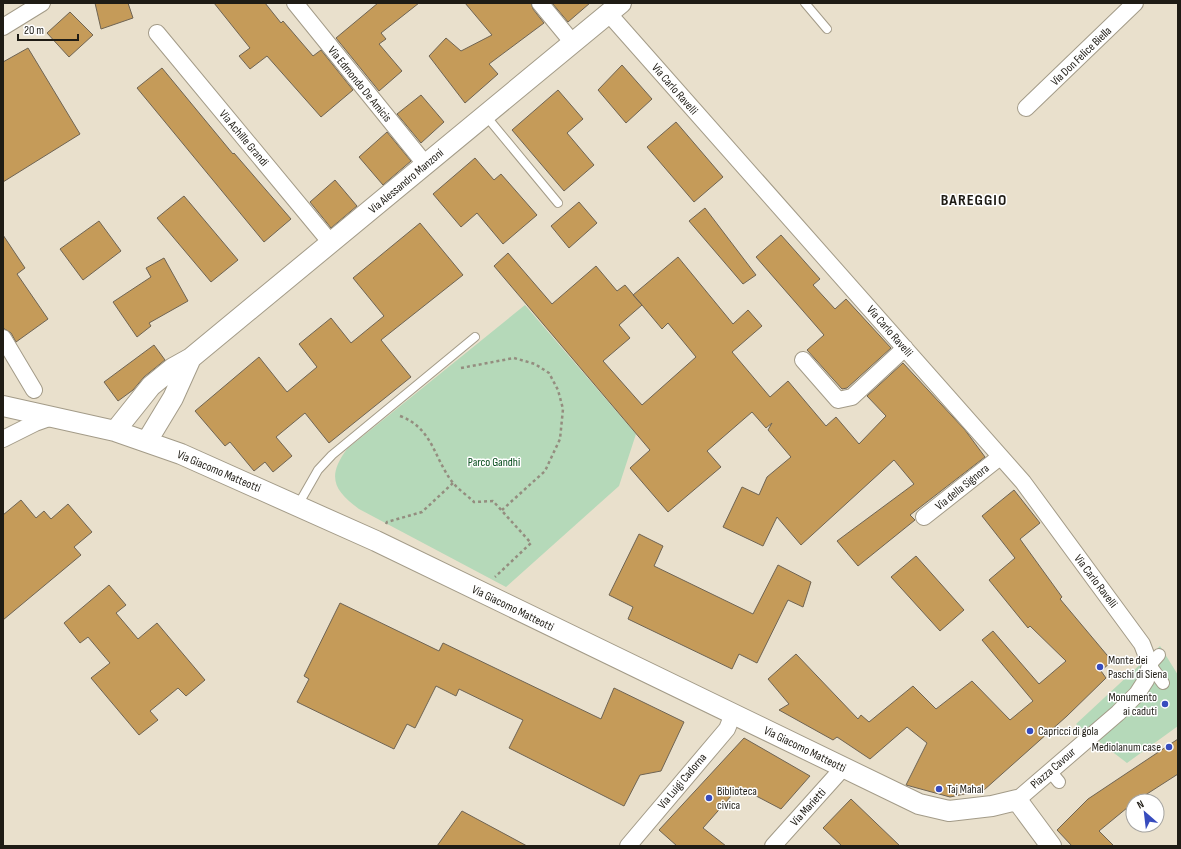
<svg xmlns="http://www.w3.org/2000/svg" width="1181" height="849" viewBox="0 0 1181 849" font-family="'Sofia Sans Condensed',sans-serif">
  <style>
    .green { fill: #b5d9b9 }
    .building { fill: #c59b59; stroke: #6f6453; fill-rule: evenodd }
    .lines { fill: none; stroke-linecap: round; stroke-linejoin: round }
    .service-casing { stroke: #a39b88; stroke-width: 10 }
    .pedestrian-casing { stroke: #a39b88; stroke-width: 14 }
    .minor-casing { stroke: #a39b88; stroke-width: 18 }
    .tertiary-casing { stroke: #a39b88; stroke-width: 22 }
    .path { stroke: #948d7f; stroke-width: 2.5; stroke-dasharray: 3 3; stroke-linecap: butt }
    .service { stroke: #fff; stroke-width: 8 }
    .pedestrian { stroke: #fff; stroke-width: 12 }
    .minor { stroke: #fff; stroke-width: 16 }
    .tertiary { stroke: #fff; stroke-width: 20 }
    .poi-dot { fill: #374cbe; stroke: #fff; stroke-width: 1.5 }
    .labels { text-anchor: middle; stroke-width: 3; stroke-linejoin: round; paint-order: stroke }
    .street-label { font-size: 12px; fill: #1f1c15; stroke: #fff }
    .park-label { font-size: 12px; fill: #044a1a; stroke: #fff }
    .poi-label { font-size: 12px; fill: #1f1c15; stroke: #fff; text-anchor: start }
    .district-label { font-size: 16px; font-weight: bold; letter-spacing: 1px; fill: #1f1c15; stroke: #fff }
  </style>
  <rect width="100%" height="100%" fill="#e9e0cc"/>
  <path class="green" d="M 525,305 L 636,434 L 619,486 L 506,587 L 359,509 C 333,490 327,476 347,449 Z
    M 1160,646 L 1178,675 L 1178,726 L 1127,763 L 1076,724 Z"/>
  <path class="building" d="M 95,3 L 128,3 L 133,18 L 101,29 Z
    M 214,3 L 265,3 L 281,23 L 283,21 L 313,56 L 321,50 L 353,90 L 321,117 L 267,56 L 250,69 L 239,56 L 250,48 Z
    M 378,3 L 419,3 L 381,33 L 386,39 L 379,44 L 402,71 L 379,91 L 336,38 Z
    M 465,3 L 531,3 L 533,9 L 544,23 L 489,64 L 498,74 L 465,103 L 429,56 L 446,38 L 461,51 L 492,35 Z
    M 552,3 L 590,3 L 568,22 Z
    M 70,12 L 93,35 L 69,57 L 47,33 Z
    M 28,48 L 80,134 L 3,182 L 3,62 Z
    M 622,65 L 652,99 L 626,123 L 598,90 Z
    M 162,68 L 233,154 L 234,153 L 291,219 L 264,242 L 137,88 Z
    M 558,90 L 583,119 L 567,133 L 594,165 L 564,191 L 512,130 Z
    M 421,95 L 444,122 L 421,143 L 397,114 Z
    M 676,122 L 723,177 L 694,202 L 647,147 Z
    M 387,132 L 411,161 L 383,185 L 359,157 Z
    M 475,158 L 494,180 L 501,174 L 537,215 L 503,244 L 477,213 L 461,227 L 433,194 Z
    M 335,180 L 357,206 L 331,228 L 310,202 Z
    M 184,196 L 238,260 L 211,282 L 157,218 Z
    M 579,202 L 597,223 L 569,248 L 551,226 Z
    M 705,208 L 756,275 L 743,284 L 689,221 Z
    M 99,221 L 121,251 L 83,280 L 60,249 Z
    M 420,223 L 463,275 L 381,340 L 411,377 L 329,443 L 305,413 L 276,437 L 292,456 L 273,472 L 265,462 L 254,471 L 230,442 L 225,446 L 195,411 L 259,357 L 287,392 L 317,367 L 299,344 L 331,318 L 351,343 L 384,316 L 353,278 Z
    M 3,235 L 25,268 L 17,274 L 48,319 L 16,342 L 11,333 L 3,328 Z
    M 781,235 L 820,279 L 813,285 L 835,309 L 846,299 L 891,348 L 847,388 L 842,389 L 807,350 L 824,335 L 756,257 Z
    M 508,253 L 552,304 L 596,266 L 617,291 L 625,285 L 642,305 L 633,295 L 678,257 L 733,324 L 748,310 L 762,326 L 732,352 L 770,397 L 788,381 L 826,426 L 836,417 L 859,444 L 886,416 L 867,396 L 903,363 L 965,430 L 985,457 L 910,515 L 915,520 L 858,566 L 837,541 L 914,484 L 894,460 L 801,545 L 777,517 L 763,546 L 723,527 L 742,487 L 759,495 L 767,477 L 791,457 L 768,430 L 772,423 L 766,428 L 752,412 L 707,451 L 721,467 L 668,512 L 630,468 L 650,450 L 494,266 ZM 642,305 L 662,329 L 668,323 L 696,357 L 642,405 L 603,361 L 630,338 L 619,325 Z
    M 164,258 L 188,301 L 149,323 L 151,326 L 137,337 L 113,302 L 151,277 L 146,268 Z
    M 154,345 L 165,360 L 144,377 L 133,390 L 118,401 L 104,382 Z
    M 1014,490 L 1040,523 L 1020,539 L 1062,597 L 1060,599 L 1112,661 L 1101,671 L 1106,678 L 1067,716 L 984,790 L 950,797 L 906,785 L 927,743 L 907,727 L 870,759 L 837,737 L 833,740 L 779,710 L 789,704 L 768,679 L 796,654 L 858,719 L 861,715 L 869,722 L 913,686 L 936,709 L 972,681 L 1010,720 L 1033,701 L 982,640 L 993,631 L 1039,684 L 1066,661 L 1030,626 L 1028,628 L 989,580 L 1015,558 L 982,516 Z
    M 21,500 L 36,518 L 44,511 L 51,519 L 68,504 L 92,532 L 74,547 L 81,555 L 3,620 L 3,515 Z
    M 639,534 L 663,546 L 654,566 L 753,614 L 778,565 L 811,582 L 803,607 L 788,600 L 757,663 L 739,654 L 732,669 L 628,619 L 633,607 L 609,595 Z
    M 916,556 L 964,610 L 940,631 L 891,577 Z
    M 109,585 L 126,605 L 116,613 L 138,639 L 157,623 L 205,680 L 186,696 L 178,688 L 150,711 L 158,720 L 139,735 L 91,678 L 110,663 L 88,637 L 80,643 L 64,623 Z
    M 340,603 L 439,651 L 443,643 L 601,719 L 614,688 L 684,722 L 661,771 L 640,775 L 624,806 L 509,748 L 523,720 L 459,689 L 456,696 L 436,686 L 415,728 L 407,724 L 394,749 L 297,702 L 309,679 L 304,676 Z
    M 744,738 L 810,776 L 781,809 L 739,787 L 703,828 L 726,846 L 677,846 L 659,830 Z
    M 1178,739 L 1178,774 L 1136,801 L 1133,801 L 1133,803 L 1099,831 L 1114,846 L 1072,846 L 1057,830 L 1088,799 Z
    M 851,799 L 900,846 L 842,846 L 823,828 Z
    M 462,811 L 527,846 L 437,846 Z"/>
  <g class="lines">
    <defs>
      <path id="service" d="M 805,3 L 827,29
        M 486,116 L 558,203
        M 298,505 L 318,470 L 332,455 L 475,337"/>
      <path id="pedestrian" d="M 1159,655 L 1150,665 L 1163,683
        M 1050,771 L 1059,782"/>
      <path id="minor" d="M 295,3 L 426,165
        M 540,3 L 573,43
        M 609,14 L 1023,482 L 1142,644 L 1150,665 L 1146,680 L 1137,694 L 1118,713 L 1017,800
        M 3,27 L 42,3
        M 157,33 L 331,243
        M 1026,108 L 1135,3
        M 3,338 L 34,390
        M 803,360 L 838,400 L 852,397 L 905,348
        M 3,439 L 35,423 L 52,417
        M 924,517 L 1000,457
        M 628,846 L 727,729 L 733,714
        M 773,846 L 843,768"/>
      <path id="tertiary" d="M 3,406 L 115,431 L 181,454 L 376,541 L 919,804 L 949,811 L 992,806 L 1017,800 L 1051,846
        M 115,431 L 151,386 L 173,368 L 191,358 L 621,3
        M 147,441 L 173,398 L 191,358"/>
    </defs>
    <use href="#service" class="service-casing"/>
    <use href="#pedestrian" class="pedestrian-casing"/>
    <use href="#minor" class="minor-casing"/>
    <use href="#tertiary" class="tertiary-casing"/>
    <path class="path" d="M 461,368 L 514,358 L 535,364 L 549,373 L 558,390 L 563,409 L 560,439 L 545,471 L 502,510
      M 400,416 C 433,428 434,459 453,483 C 459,490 468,496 474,502 L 493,501 L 531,543 L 495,577
      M 386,524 L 387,522 L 422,512 L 453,483"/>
    <use href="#service" class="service"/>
    <use href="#pedestrian" class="pedestrian"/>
    <use href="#minor" class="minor"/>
    <use href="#tertiary" class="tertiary"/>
  </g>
  <g class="poi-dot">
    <circle cx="1100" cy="667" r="4"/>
    <circle cx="1165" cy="704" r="4"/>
    <circle cx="1030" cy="731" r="4"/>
    <circle cx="1169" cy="747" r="4"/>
    <circle cx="939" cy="789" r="4"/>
    <circle cx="709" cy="798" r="4"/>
  </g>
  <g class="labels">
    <g class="street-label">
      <text transform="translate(1081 56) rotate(-44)" y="4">Via Don Felice Biella</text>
      <text transform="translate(360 84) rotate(51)" y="4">Via Edmondo De Amicis</text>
      <text transform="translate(675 89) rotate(49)" y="4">Via Carlo Ravelli</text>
      <text transform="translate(244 138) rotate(50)" y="4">Via Achille Grandi</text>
      <text transform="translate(406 181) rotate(-40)" y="4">Via Alessandro Manzoni</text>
      <text transform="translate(890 331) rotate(49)" y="4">Via Carlo Ravelli</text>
      <text transform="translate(219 471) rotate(23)" y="4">Via Giacomo Matteotti</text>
      <text transform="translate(962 487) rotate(-39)" y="4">Via della Signora</text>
      <text transform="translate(1096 581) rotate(53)" y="4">Via Carlo Ravelli</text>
      <text transform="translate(513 608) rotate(26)" y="4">Via Giacomo Matteotti</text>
      <text transform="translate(805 749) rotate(26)" y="4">Via Giacomo Matteotti</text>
      <text transform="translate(1053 768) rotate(-41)" y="4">Piazza Cavour</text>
      <text transform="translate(682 781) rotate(-50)" y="4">Via Luigi Cadorna</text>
      <text transform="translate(808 807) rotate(-48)" y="4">Via Marietti</text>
    </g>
    <g class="park-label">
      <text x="494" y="466">Parco Gandhi</text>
    </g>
    <g class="poi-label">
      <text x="1108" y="664">Monte dei<tspan x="1108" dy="14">Paschi di Siena</tspan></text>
      <text x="1157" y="701" text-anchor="end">Monumento<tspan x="1157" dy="14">ai caduti</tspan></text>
      <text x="1038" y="735">Capricci di gola</text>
      <text x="1161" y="751" text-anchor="end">Mediolanum case</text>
      <text x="947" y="793">Taj Mahal</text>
      <text x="717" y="795">Biblioteca<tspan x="717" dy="14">civica</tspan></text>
    </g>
    <g class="district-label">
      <text x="974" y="205">BAREGGIO</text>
    </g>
  </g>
  <rect width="1181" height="849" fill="none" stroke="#1f1c15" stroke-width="8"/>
  <g transform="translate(1145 813) rotate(332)"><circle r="19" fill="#ffffff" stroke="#a5a4a1"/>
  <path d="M0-3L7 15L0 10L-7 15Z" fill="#374cbe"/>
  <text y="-6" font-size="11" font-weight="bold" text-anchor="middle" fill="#1f1c15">N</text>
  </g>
  <path d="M18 34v6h60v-6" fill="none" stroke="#1f1c15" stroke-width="2"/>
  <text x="24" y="34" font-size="12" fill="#1f1c15" stroke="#ffffff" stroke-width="3" paint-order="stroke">20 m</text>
</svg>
